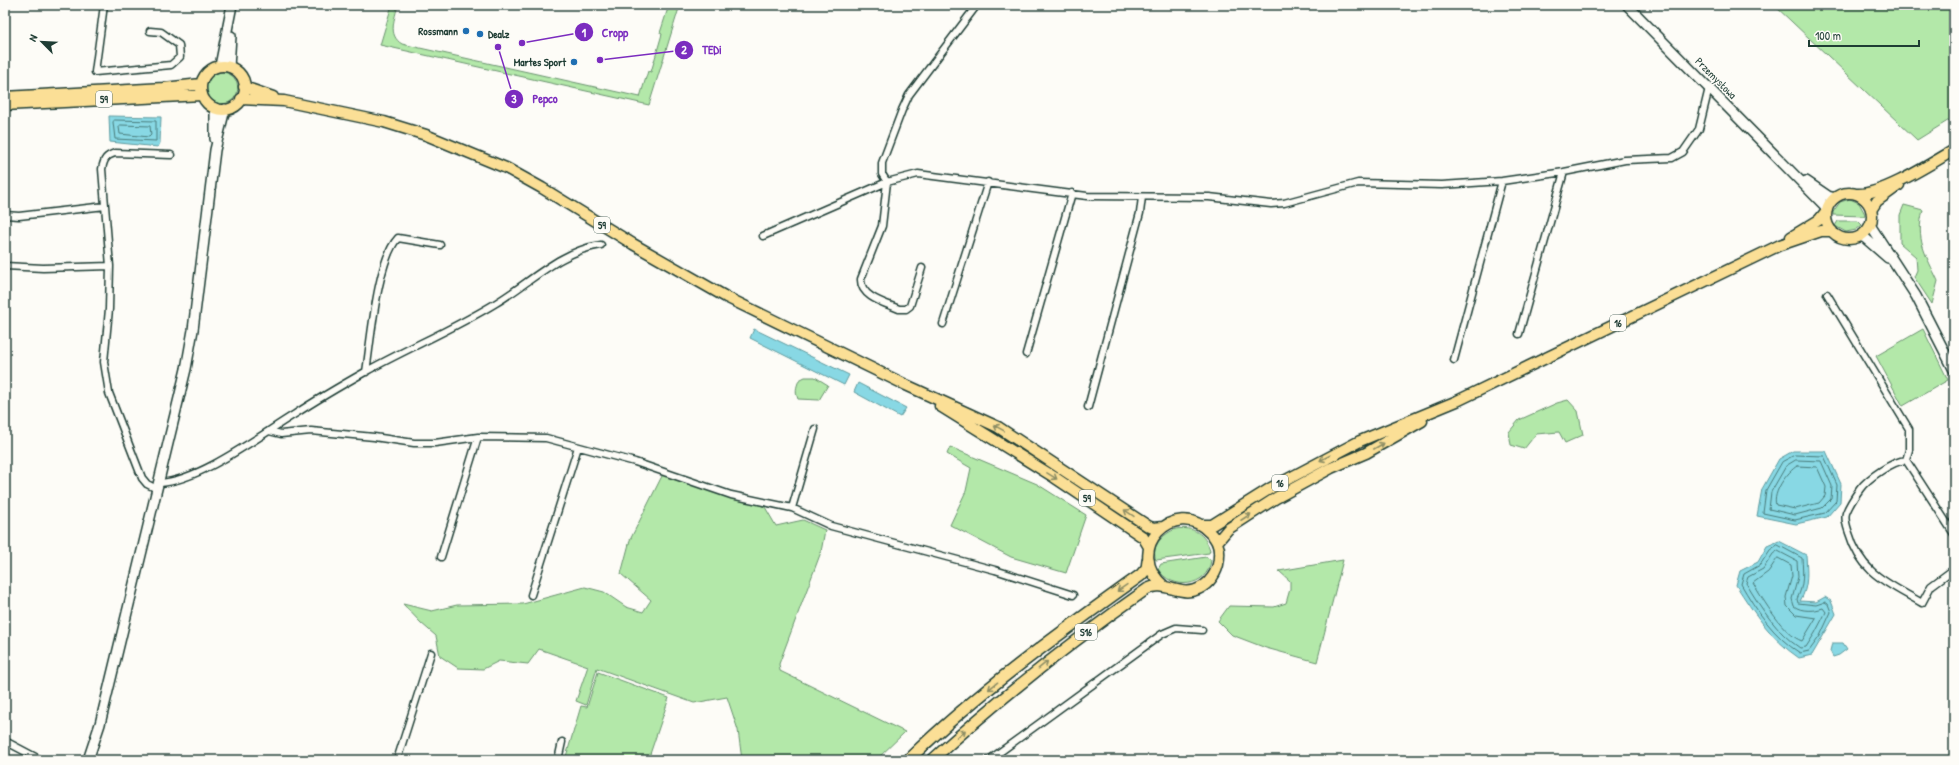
<svg xmlns="http://www.w3.org/2000/svg" width="1959" height="765" viewBox="0 0 1959 765" font-family="'Patrick Hand',sans-serif">
  <style>
    .green { fill: #b3e8a9; stroke: #69926e }
    .water { fill: #88d8e4; stroke: #5e9a9e }
    .lines { fill: none; stroke-linecap: round; stroke-linejoin: round }
    .shore { stroke: #497b7a; stroke-width: 1 }
    .street-casing { stroke: #1f3d34; stroke-width: 9 }
    .secondary-casing { stroke: #1f3d34; stroke-width: 12 }
    .primary-casing { stroke: #1f3d34; stroke-width: 13 }
    .highway-casing { stroke: #1f3d34; stroke-width: 14 }
    .street { stroke: #fdfcf7; stroke-width: 6 }
    .secondary { stroke: #fdfcf7; stroke-width: 9 }
    .primary { stroke: #fbdf96; stroke-width: 10 }
    .highway { stroke: #fbdf96; stroke-width: 11 }
    .oneway { stroke: #8d8e65 }
    .poi-dot { fill: #1f6fb2; stroke: #fdfcf7; stroke-width: 1.5 }
    .labels { text-anchor: middle; stroke-width: 3; stroke-linejoin: round; paint-order: stroke }
    .shield { fill: #fdfcf7; stroke: #62766e; stroke-width: 1 }
    .shield-label { font-size: 10px; font-weight: bold; fill: #1f3d34 }
    .poi-label { font-size: 11px; font-weight: bold; fill: #1f3d34; stroke: #fdfcf7; text-anchor: end }
    .street-label { font-size: 11px; fill: #1f3d34; stroke: #fdfcf7 }
    .leader { fill: none; stroke: #7b2cbf; stroke-width: 1.5 }
    .callout-dot { fill: #7b2cbf; stroke: #fdfcf7; stroke-width: 1.5 }
    .mark-label { font-size: 12px; text-anchor: middle; font-weight: bold; fill: #fff }
    .callout-label { font-size: 12px; text-anchor: middle; font-weight: bold; fill: #7b2cbf; stroke: #fdfcf7; stroke-width: 3; stroke-linejoin: round; paint-order: stroke }
  </style>
  <rect width="100%" height="100%" fill="#fdfcf7"/>
  <filter id="ink" filterUnits="userSpaceOnUse"><feTurbulence type="fractalNoise" baseFrequency=".025" numOctaves="2"/><feDisplacementMap in="SourceGraphic" scale="8" xChannelSelector="R" yChannelSelector="G"/><feConvolveMatrix kernelMatrix="1 2 1 2 8 2 1 2 1" color-interpolation-filters="sRGB"/></filter>
  <g filter="url(#ink)">
    <path class="green" d="M 392,5 L 398,5 C 395,18 387,35 402,44 L 640,97 L 648,71 L 651,72 L 662,34 L 660,33 L 669,5 L 680,5 L 649,105 L 380,45 Z
      M 1774,5 L 1954,5 L 1954,117 L 1917,140 Z
      M206 88a16 16 0 1 1 32 0a16 16 0 1 1-32 0Z
      M 1850,199 L 1859,203 L 1865,214 L 1864,216 L 1833,215 L 1833,212 L 1840,202 Z
      M 1904,205 L 1923,210 C 1915,240 1926,255 1938,281 L 1932,304 L 1914,277 L 1917,270 L 1916,257 L 1900,243 L 1900,215 Z
      M 1838,221 L 1858,221 L 1862,225 L 1856,230 L 1846,232 L 1835,226 Z
      M 1923,329 L 1948,380 L 1903,406 L 1876,356 Z
      M 805,377 L 815,377 L 828,385 L 819,400 L 798,399 C 795,391 796,388 799,380 Z
      M 1568,400 L 1578,411 L 1583,435 L 1565,443 L 1559,432 L 1536,434 L 1524,449 L 1511,445 L 1509,432 L 1519,420 L 1557,403 Z
      M 950,447 L 1037,484 L 1086,515 L 1066,573 L 1011,557 L 950,525 L 966,491 L 971,468 L 947,454 Z
      M 664,472 L 765,507 L 776,526 L 803,520 L 825,530 L 821,552 L 779,664 L 780,671 L 905,732 L 876,760 L 742,760 L 738,730 L 727,697 L 694,703 L 597,668 L 586,705 L 576,701 L 588,666 L 539,649 L 528,664 L 499,661 L 483,669 L 458,668 L 440,656 L 436,636 L 421,623 L 403,604 L 432,611 L 457,605 L 523,604 L 585,587 L 604,592 L 626,607 L 643,612 L 651,600 L 621,574 L 630,540 Z
      M 1176,529 C 1193,526 1205,534 1210,550 L 1209,553 L 1156,560 C 1150,546 1164,533 1176,529 Z
      M 1206,557 L 1211,560 C 1208,588 1171,591 1158,569 L 1161,564 Z
      M 1343,560 L 1317,662 L 1266,648 L 1232,635 L 1218,621 L 1229,606 L 1274,607 L 1286,603 L 1290,589 L 1290,581 L 1279,571 Z
      M 598,672 L 669,698 L 648,760 L 565,760 L 581,706 L 587,707 Z"/>
    <path class="water" d="M 109,116 L 161,117 L 160,143 L 158,147 L 110,142 Z
      M 754,329 L 849,375 L 844,385 L 750,338 Z
      M 858,383 L 906,408 L 900,417 L 854,392 Z
      M 1793,451 L 1826,451 L 1841,484 L 1840,502 L 1827,517 L 1796,524 L 1757,516 L 1762,489 L 1779,459 Z
      M 1779,541 L 1806,555 C 1807,571 1809,587 1800,601 L 1816,602 L 1825,597 L 1831,601 L 1836,614 L 1812,655 L 1799,658 C 1771,639 1754,613 1736,585 L 1740,571 L 1758,562 L 1767,546 Z
      M 1832,643 L 1843,643 L 1847,649 L 1839,655 L 1833,657 L 1830,651 Z"/>
    <g class="lines">
      <path class="shore" d="M 115,120 L 156,121 L 156,141 L 115,139 L 113,122 Z
        M 121,125 L 150,126 L 151,135 L 149,137 L 120,134 L 119,127 Z
        M 1795,455 L 1824,456 L 1837,485 L 1836,501 L 1825,513 L 1795,520 L 1763,513 L 1766,490 L 1782,462 Z
        M 1796,460 L 1821,461 L 1832,486 L 1831,499 L 1822,508 L 1795,515 L 1769,509 L 1771,492 L 1786,466 Z
        M 1797,466 L 1817,467 L 1826,487 L 1825,496 L 1819,503 L 1795,509 L 1776,505 C 1772,493 1787,472 1797,466 Z
        M 1778,545 L 1802,558 C 1803,573 1804,585 1797,599 L 1798,603 L 1816,605 L 1825,602 L 1828,604 L 1831,612 L 1820,636 L 1809,651 L 1800,653 C 1774,637 1756,610 1741,584 L 1744,574 L 1760,565 L 1770,550 Z
        M 1778,551 L 1797,561 L 1798,577 L 1792,599 L 1794,606 C 1801,612 1815,611 1823,608 L 1826,612 L 1815,633 L 1806,647 L 1800,648 C 1777,633 1760,607 1746,583 L 1748,577 L 1763,569 L 1773,554 Z
        M 1778,558 L 1791,565 L 1792,576 L 1786,597 L 1787,606 L 1796,615 L 1816,618 L 1802,641 C 1784,635 1763,600 1753,583 L 1768,572 Z"/>
      <defs>
        <path id="street" d="M 104,5 L 95,72 L 171,65 L 180,57 L 179,45 L 161,32 L 150,31
          M 5,215 L 19,216 L 105,206
          M 763,236 L 887,182 L 918,174 L 1087,196 L 1209,197 L 1271,204 L 1284,203 L 1358,183 L 1442,185 L 1502,181 L 1564,172 L 1625,160 L 1672,158 L 1683,152 L 1699,129 L 1709,88
          M 5,266 L 43,268 L 110,266
          M 922,268 L 910,306 L 906,309 L 899,309 C 885,303 860,297 861,279 L 882,226 L 887,182 L 882,174 L 882,163 L 902,110 L 909,95 L 977,5
          M 1827,294 L 1909,429 L 1909,450 L 1906,460 L 1954,534
          M 943,324 L 988,182
          M 1519,334 L 1564,172
          M 1026,354 L 1072,193
          M 1454,360 L 1502,181
          M 366,372 C 371,340 377,260 398,238 L 440,245
          M 1088,407 L 1140,213 L 1142,197
          M 269,431 L 281,434 L 311,431 L 374,437 L 414,443 L 435,443 L 478,437 L 546,438 L 635,462 L 731,495 L 792,508 L 831,526 L 995,570 L 1073,595
          M 1906,460 C 1893,461 1868,478 1860,489 C 1855,496 1849,505 1846,513 C 1844,520 1847,527 1849,533 C 1861,574 1888,583 1922,603 L 1931,586 L 1954,569
          M 159,483 C 200,481 259,436 295,414 C 318,399 342,385 365,372 C 408,348 454,329 496,303 C 531,282 560,251 601,245
          M 157,489 L 147,484 L 142,478 L 109,393 L 104,362 L 109,309 L 110,266 L 102,169 C 104,159 106,156 115,153 L 171,155
          M 792,508 L 815,429
          M 441,557 L 478,437
          M 531,595 L 578,447
          M 5,741 L 41,760
          M 397,760 L 431,653
          M 558,760 L 562,742
          M 989,760 L 1162,634 L 1176,628 L 1202,630"/>
        <path id="secondary" d="M 1627,5 L 1824,205 L 1827,210
          M 220,66 L 232,5
          M 229,67 L 231,36
          M 215,139 L 215,108
          M 1806,181 L 1828,196 L 1835,198
          M 1870,225 L 1916,296 L 1954,370
          M 1860,236 L 1865,238 L 1888,258
          M 88,760 L 100,724 L 186,369 L 193,330 L 215,150 L 225,109"/>
        <path id="primary" d="M201 88a22 22 0 1 1 44 0a22 22 0 1 1-44 0Z
          M 244,87 L 273,97
          M 5,97 L 164,88 L 201,84
          M 241,99 L 284,101 L 384,122 L 426,135 L 506,168 L 542,188 L 633,244 L 726,297 L 906,385 L 998,427 L 1148,526 L 1153,528 L 1163,527
          M 5,105 L 202,95
          M1826 216a23 23 0 1 1 46 0a23 23 0 1 1-46 0Z
          M 1856,194 C 1881,196 1932,163 1954,150
          M 1871,210 L 1877,201 L 1899,185
          M 1791,237 L 1819,220 L 1827,210
          M 940,406 L 1054,477 L 1143,537 L 1149,547
          M 1202,525 L 1212,525 L 1271,488 L 1360,441 L 1457,401 L 1780,245 L 1821,231 L 1832,231
          M 1217,542 L 1228,529 L 1276,498 L 1331,468 L 1366,453 L 1422,421
          M 932,760 C 1001,697 1070,643 1147,589 C 1166,579 1181,600 1202,587 C 1213,580 1219,568 1219,556 C 1220,547 1216,538 1209,532 C 1176,496 1120,550 1165,587"/>
        <path id="highway" d="M 908,760 C 979,691 1060,633 1141,575 L 1147,568 L 1148,561"/>
      </defs>
      <use href="#street" class="street-casing"/>
      <use href="#secondary" class="secondary-casing"/>
      <use href="#primary" class="primary-casing"/>
      <use href="#highway" class="highway-casing"/>
      <use href="#street" class="street"/>
      <use href="#secondary" class="secondary"/>
      <use href="#primary" class="primary"/>
      <use href="#highway" class="highway"/>
    </g>
    <defs><path id="oneway-shaft" d="M-6 0H5M1.5-3L5.5 0L1.5 3" fill="none" stroke-width="1.6" stroke-linecap="round" stroke-linejoin="round"/></defs>
    <g class="oneway">
      <use href="#oneway-shaft" transform="translate(999 428) rotate(-151)"/>
      <use href="#oneway-shaft" transform="translate(1379 446) rotate(-30)"/>
      <use href="#oneway-shaft" transform="translate(1325 458) rotate(153)"/>
      <use href="#oneway-shaft" transform="translate(1052 476) rotate(32)"/>
      <use href="#oneway-shaft" transform="translate(1129 513) rotate(-146)"/>
      <use href="#oneway-shaft" transform="translate(1246 517) rotate(-33)"/>
      <use href="#oneway-shaft" transform="translate(1122 588) rotate(145)"/>
      <use href="#oneway-shaft" transform="translate(1043 665) rotate(-39)"/>
      <use href="#oneway-shaft" transform="translate(993 686) rotate(141)"/>
      <use href="#oneway-shaft" transform="translate(961 734) rotate(-42)"/>
    </g>
  </g>
  <g class="poi-dot">
    <circle cx="466" cy="31" r="4"/>
    <circle cx="480" cy="34" r="4"/>
    <circle cx="574" cy="62" r="4"/>
  </g>
  <g class="labels">
    <g class="shield">
      <rect x="96" y="91" width="16" height="16" rx="3"/>
      <rect x="594" y="217" width="16" height="16" rx="3"/>
      <rect x="1610" y="315" width="16" height="16" rx="3"/>
      <rect x="1272" y="475" width="16" height="16" rx="3"/>
      <rect x="1079" y="490" width="16" height="16" rx="3"/>
      <rect x="1075" y="624" width="22" height="16" rx="3"/>
    </g>
    <g class="shield-label">
      <text x="104" y="103">59</text>
      <text x="602" y="229">59</text>
      <text x="1618" y="327">16</text>
      <text x="1280" y="487">16</text>
      <text x="1087" y="502">59</text>
      <text x="1086" y="636">S16</text>
    </g>
    <g class="poi-label">
      <text x="458" y="35">Rossmann</text>
      <text x="488" y="38" text-anchor="start">Dealz</text>
      <text x="566" y="66">Martes Sport</text>
    </g>
    <g class="street-label">
      <text transform="translate(1716 78) rotate(45)" y="4">Przemysłowa</text>
    </g>
  </g>
  <path class="leader" d="M522 43L584 32M600 60L684 50M498 47L514 99"/>
  <g class="callout-dot">
    <circle cx="522" cy="43" r="4"/>
    <circle cx="600" cy="60" r="4"/>
    <circle cx="498" cy="47" r="4"/>
    <circle cx="584" cy="32" r="10"/>
    <circle cx="684" cy="50" r="10"/>
    <circle cx="514" cy="99" r="10"/>
  </g>
  <g class="mark-label">
    <text x="584" y="37">1</text>
    <text x="684" y="54">2</text>
    <text x="514" y="103">3</text>
  </g>
  <g class="callout-label">
    <text x="615" y="37">Cropp</text>
    <text x="712" y="54">TEDi</text>
    <text x="545" y="103">Pepco</text>
  </g>
  <rect width="1959" height="765" fill="none" stroke="#fdfcf7" stroke-width="20"/>
  <rect x="10" y="10" width="1939" height="745" fill="none" stroke="#1f3d34" stroke-width="1.5" filter="url(#ink)"/>
  <g transform="translate(42 42) rotate(294)" stroke="#fdfcf7" stroke-width="3" paint-order="stroke">
  <path d="M0-3L7 15L0 10L-7 15Z" fill="#1f3d34"/>
  <text y="-6" font-size="11" font-weight="bold" text-anchor="middle" fill="#1f3d34">N</text>
  </g>
  <path d="M1809 40v6h110v-6" fill="none" stroke="#1f3d34" stroke-width="2"/>
  <text x="1815" y="40" font-size="12" fill="#1f3d34" stroke="#fdfcf7" stroke-width="3" paint-order="stroke">100 m</text>
</svg>
